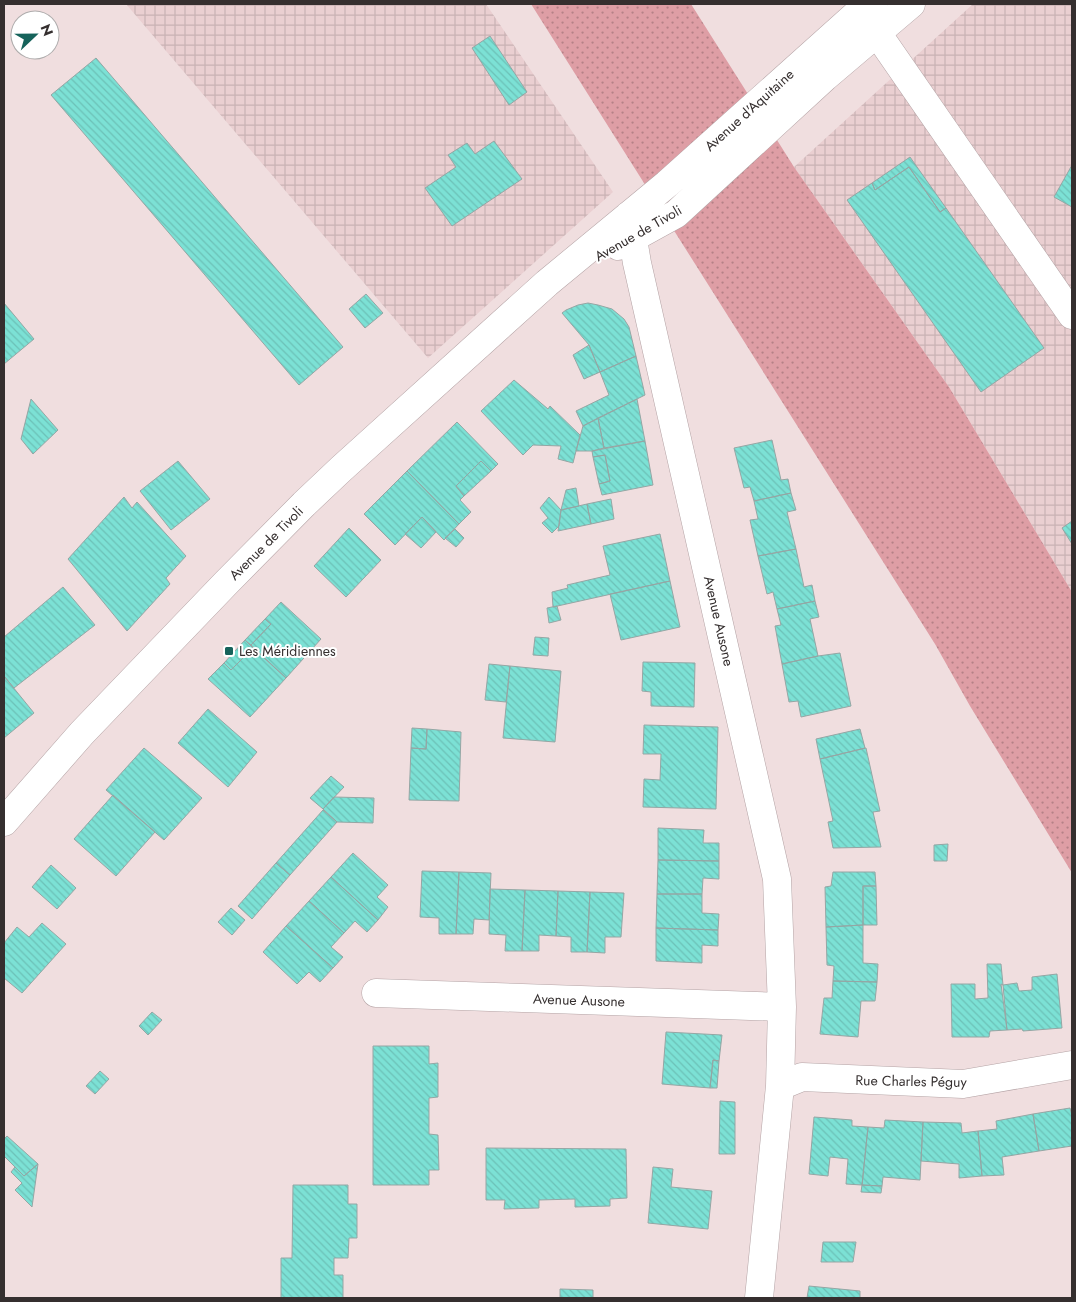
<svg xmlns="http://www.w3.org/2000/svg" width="1076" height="1302" viewBox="0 0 1076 1302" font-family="Jost,sans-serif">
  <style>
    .industrial { fill: url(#industrial-grid) }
    .park { fill: url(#park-dots) }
    .building { fill: url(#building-back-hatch); stroke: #95a6a4 }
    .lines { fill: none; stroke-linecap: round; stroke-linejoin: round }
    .minor-casing { stroke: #b4a3a5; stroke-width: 29 }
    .minor { stroke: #fff; stroke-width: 28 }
    .poi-dot { fill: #16635b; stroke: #fff; stroke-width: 2 }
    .labels { text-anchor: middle; stroke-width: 4; stroke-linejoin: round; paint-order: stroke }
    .street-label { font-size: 14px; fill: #352f2f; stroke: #fff }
    .poi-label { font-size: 14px; fill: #352f2f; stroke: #fff; text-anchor: start }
  </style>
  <defs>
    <pattern id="industrial-grid" width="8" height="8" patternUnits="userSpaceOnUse" patternTransform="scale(1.25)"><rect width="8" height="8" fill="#eacfd1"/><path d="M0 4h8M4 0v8" fill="none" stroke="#c9b2b4"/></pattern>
    <pattern id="park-dots" width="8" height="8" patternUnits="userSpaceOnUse" patternTransform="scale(1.25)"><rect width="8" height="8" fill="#de9ea5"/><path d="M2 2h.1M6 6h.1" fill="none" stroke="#b58187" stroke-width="1.8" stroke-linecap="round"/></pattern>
    <pattern id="building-back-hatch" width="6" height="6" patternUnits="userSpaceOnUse" patternTransform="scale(1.25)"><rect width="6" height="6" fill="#7ce1d5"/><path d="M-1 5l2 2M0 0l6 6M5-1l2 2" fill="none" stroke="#6cc1b7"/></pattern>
  </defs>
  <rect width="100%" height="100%" fill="#f0dedf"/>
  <path class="industrial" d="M 126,4 L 486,4 L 613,192 L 428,358 Z
    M 973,4 L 1072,4 L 1072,592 L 949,387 L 794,167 Z"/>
  <path class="park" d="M 531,4 L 691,4 L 794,167 L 949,387 L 1072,592 L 1072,873 L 970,706 L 935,644 Z"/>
  <path class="building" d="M 490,36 L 527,92 L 509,105 L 472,48 Z
    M 96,58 L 343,347 L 299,385 L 51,95 Z
    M 494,141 L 522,179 L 452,226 L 425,188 L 456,167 L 448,155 L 467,143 L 475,154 Z
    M 910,157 L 946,208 L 940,212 L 909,167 L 875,190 L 872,183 Z
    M 1072,165 L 1072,207 L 1054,197 Z
    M 909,167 L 940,212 L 946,208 L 1044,348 L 981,392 L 847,200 L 872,183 L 875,190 Z
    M 366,294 L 383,313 L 365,328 L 349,309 Z
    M 4,303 L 34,339 L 4,364 Z
    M 588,303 L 598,305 L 612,309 L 624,319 L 629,327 L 636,356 L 600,372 L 589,345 L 562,313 L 566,310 L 578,305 Z
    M 589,345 L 600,372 L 584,379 L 573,355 Z
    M 636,356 L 645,395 L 583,426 L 576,411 L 609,395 L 600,372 Z
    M 514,380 L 548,409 L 550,406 L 580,435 L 573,463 L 558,459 L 561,446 L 533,445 L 523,455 L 481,411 Z
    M 31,399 L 58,430 L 33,454 L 21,439 Z
    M 637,399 L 645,441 L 604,448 L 598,418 Z
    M 598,418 L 604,448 L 592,451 L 576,451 L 583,426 Z
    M 457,422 L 498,464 L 491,471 L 481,461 L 456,486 L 464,496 L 460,500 L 471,512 L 459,524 L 407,471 Z
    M 772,440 L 781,480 L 788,479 L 791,493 L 754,501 L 750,487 L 744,488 L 734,448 Z
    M 645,441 L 653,485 L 602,495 L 599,484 L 610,481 L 605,455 L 593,457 L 592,451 Z
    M 605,455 L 610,481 L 599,484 L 593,457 Z
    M 178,461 L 210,499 L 171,530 L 140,491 Z
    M 481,461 L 491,471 L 464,496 L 456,486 Z
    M 407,471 L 459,524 L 444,540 L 422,517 L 395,545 L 364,514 Z
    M 576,488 L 579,506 L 561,510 L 566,490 Z
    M 791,493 L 796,510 L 787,512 L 796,549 L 758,556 L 750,520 L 758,519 L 754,501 Z
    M 124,497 L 132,508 L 137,502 L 186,556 L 166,578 L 170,584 L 127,631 L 68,559 Z
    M 549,497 L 561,510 L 559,526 L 552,533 L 542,523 L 548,518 L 540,508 Z
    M 611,499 L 614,519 L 591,524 L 587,504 Z
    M 587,504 L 591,524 L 558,531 L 561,510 Z
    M 422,517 L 436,532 L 421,548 L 405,534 Z
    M 1072,521 L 1072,544 L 1062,528 Z
    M 349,528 L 381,560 L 346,597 L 314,566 Z
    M 455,529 L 464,538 L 456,547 L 445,538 Z
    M 660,534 L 670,581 L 553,607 L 552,592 L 568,588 L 567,585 L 610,575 L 603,546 Z
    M 796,549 L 804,587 L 812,585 L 815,601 L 777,609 L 773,592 L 767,594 L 758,556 Z
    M 670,581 L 680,627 L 621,640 L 610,594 Z
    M 63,587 L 95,625 L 14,688 L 4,676 L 4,637 Z
    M 815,601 L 819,617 L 810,619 L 818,656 L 782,664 L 775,626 L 781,625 L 777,609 Z
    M 281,602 L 321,639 L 286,678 L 251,645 L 271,624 L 265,619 Z
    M 557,606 L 561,620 L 549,623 L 547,608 Z
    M 265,619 L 271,624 L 251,645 L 245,640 Z
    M 535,637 L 549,638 L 548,656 L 533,655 Z
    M 245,640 L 253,648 L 231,670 L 224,663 Z
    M 253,648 L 286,678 L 250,717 L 208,679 L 224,663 L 231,670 Z
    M 840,653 L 851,706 L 801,717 L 798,701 L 789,702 L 782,664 L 818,656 Z
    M 643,662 L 695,663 L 694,707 L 651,706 L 651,692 L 642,691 Z
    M 489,664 L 510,666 L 506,702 L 485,700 Z
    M 510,666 L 561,671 L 555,742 L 503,738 Z
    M 4,676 L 34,713 L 4,738 Z
    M 208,709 L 257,752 L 228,787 L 178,743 Z
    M 644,725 L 718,727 L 716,809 L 643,807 L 644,779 L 660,780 L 661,754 L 643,754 Z
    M 412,728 L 427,729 L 426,749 L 411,748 Z
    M 427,729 L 461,732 L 459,801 L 409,800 L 411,748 L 426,749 Z
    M 860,729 L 865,748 L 820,759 L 816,739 Z
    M 144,748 L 202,798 L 164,840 L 106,790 Z
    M 866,748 L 880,811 L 873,812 L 881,847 L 833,848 L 828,822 L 833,821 L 820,759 Z
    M 331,776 L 344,787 L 323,809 L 310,798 Z
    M 113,795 L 155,832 L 116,876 L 74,839 Z
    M 334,797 L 374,798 L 373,823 L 337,822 L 323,809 Z
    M 323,810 L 337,822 L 290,875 L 276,863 Z
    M 658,828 L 704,830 L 703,843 L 719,843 L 719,861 L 658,860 Z
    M 948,844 L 947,861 L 934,861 L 934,845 Z
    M 353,853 L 388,885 L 377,897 L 388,907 L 378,920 L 331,877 Z
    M 658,860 L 719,861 L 719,879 L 703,878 L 702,894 L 657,894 Z
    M 276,863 L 290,875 L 252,919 L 238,906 Z
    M 51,865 L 76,888 L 57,909 L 32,887 Z
    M 422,871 L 459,872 L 456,934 L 439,934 L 439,918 L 420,917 Z
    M 459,872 L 491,873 L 489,920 L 474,919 L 473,934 L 456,934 Z
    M 833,872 L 875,872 L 876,886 L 863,886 L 863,925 L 826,927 L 825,887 L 831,886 Z
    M 331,877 L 378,920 L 367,932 L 355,921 L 344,933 L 309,901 Z
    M 863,886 L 876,886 L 877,925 L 863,925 Z
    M 490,889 L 525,890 L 522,951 L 505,951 L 506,935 L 489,934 Z
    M 525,890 L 558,891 L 556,936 L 539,935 L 539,951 L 522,951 Z
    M 558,891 L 590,892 L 587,952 L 571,952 L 571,937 L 556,936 Z
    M 590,892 L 624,893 L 621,937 L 605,937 L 605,953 L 587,952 Z
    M 657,894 L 702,894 L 702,913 L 719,914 L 718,930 L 656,928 Z
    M 309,901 L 344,933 L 331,947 L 343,957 L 333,968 L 286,926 Z
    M 231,908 L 245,920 L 232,935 L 218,922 Z
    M 42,923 L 66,944 L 22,993 L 4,978 L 4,943 L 17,927 L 29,937 Z
    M 863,925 L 863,963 L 878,964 L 877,982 L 833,981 L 834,966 L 827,965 L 826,927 Z
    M 286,926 L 333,968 L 320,982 L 309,972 L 297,984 L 263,952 Z
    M 656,928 L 718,930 L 718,946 L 702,945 L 702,963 L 656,961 Z
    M 987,964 L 1001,964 L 1003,985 L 1001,984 L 1007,1030 L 990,1031 L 989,1037 L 952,1037 L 951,984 L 975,984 L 975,999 L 988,998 Z
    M 1057,974 L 1062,1028 L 1023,1031 L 1022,1029 L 1007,1030 L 1003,985 L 1017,983 L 1019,991 L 1032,990 L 1032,977 Z
    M 833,981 L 877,982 L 875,1001 L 861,1001 L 858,1037 L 820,1034 L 824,998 L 832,998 Z
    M 152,1012 L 162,1020 L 148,1035 L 139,1026 Z
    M 666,1032 L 722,1035 L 719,1061 L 713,1060 L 710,1088 L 662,1084 Z
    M 373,1046 L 429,1046 L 429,1064 L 438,1063 L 438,1097 L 429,1098 L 429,1134 L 438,1135 L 439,1170 L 429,1170 L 429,1185 L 373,1185 Z
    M 713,1060 L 719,1061 L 717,1088 L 710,1088 Z
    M 100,1071 L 109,1079 L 95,1094 L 86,1086 Z
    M 720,1101 L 735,1102 L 735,1154 L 719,1154 Z
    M 1070,1108 L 1072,1116 L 1072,1146 L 1039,1151 L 1033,1114 Z
    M 1033,1114 L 1039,1151 L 1002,1157 L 1004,1175 L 982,1176 L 978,1131 L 997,1129 L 996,1121 Z
    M 814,1117 L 852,1120 L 852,1126 L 868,1127 L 862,1185 L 846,1184 L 848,1159 L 830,1157 L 828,1176 L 809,1174 Z
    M 885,1120 L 923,1122 L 920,1180 L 883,1177 L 882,1186 L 862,1185 L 868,1127 L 884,1128 Z
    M 923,1122 L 961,1123 L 962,1133 L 978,1131 L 982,1176 L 959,1178 L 959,1164 L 921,1161 Z
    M 7,1136 L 38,1164 L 24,1176 L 4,1156 L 4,1139 Z
    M 486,1148 L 626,1149 L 627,1198 L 610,1199 L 610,1206 L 575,1207 L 575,1199 L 539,1200 L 539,1208 L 504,1209 L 505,1200 L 486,1200 Z
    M 38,1164 L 32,1207 L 15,1190 L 22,1183 L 11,1172 L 15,1167 L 24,1176 Z
    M 653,1167 L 673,1169 L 671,1187 L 712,1191 L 708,1229 L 648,1223 Z
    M 293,1185 L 348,1185 L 348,1204 L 357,1204 L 357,1238 L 349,1238 L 348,1258 L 334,1258 L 334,1275 L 343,1275 L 343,1298 L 281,1298 L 281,1258 L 292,1258 Z
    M 862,1185 L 882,1186 L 881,1193 L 861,1192 Z
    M 823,1242 L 856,1242 L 853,1262 L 821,1262 Z
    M 809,1286 L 860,1291 L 860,1298 L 807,1298 Z
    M 560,1289 L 593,1290 L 593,1298 L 560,1298 Z"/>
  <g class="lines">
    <defs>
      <path id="minor" d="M 878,15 L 877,33 L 1072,315
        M 629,215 L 637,263 L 777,879 L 782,1007 L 780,1086 L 759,1298
        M 618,246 L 676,214 L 825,77 L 911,4
        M 4,822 L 82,733 L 226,583 L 304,504 L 341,469 L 547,283 L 667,184 L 868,4
        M 376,993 L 782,1007
        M 780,1086 L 802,1077 L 963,1084 L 1072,1065"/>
    </defs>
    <use href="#minor" class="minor-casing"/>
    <use href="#minor" class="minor"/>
  </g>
  <rect class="poi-dot" x="224" y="646" width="10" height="10" rx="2.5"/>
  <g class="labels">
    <g class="street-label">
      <text transform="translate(749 110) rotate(-42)" y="5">Avenue d'Aquitaine</text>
      <text transform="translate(638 233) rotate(-30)" y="5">Avenue de Tivoli</text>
      <text transform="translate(266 543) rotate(-45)" y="5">Avenue de Tivoli</text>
      <text transform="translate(719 621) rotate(77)" y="5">Avenue Ausone</text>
      <text transform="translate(579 1000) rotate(2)" y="5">Avenue Ausone</text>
      <text transform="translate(911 1081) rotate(1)" y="5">Rue Charles Péguy</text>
    </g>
    <g class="poi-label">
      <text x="239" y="656">Les Méridiennes</text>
    </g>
  </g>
  <rect width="1076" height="1302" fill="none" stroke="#352f2f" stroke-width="10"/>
  <g transform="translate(35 35) rotate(68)"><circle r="24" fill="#ffffff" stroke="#aeacac"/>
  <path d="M0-4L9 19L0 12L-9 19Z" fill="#16635b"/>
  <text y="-8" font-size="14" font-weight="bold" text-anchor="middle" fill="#352f2f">N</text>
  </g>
</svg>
